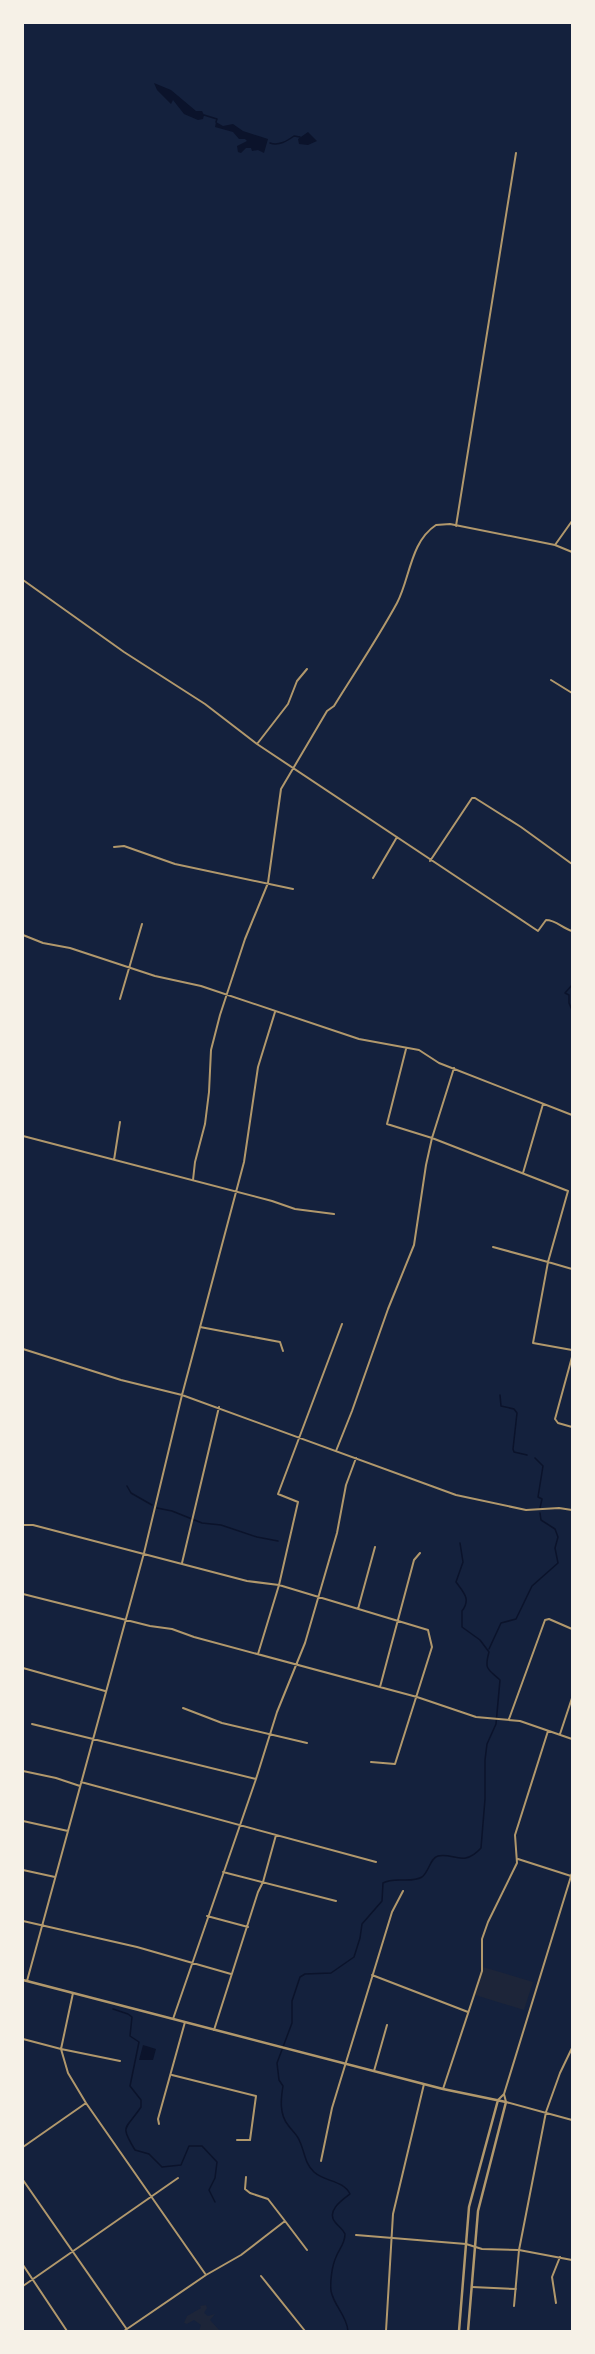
<svg xmlns="http://www.w3.org/2000/svg" width="595" height="2354" viewBox="0 0 595 2354" font-family="'Exo 2',sans-serif">
  <style>
    .green { fill: #1d2539 }
    .water { fill: #0b132b }
    .lines { fill: none; stroke-linecap: round; stroke-linejoin: round }
    .stream { stroke: #0b132b; stroke-width: 1.5 }
    .minor { stroke: #b1986c; stroke-width: 2 }
    .tertiary { stroke: #b1986c; stroke-width: 2.5 }
  </style>
  <rect width="100%" height="100%" fill="#14213d"/>
  <path class="green" d="M 483,1967 L 533,1982 L 524,2010 L 475,1995 Z
    M 206,2305 L 207,2308 L 204,2313 L 208,2316 L 215,2314 L 210,2320 L 220,2331 L 199,2331 L 201,2325 L 194,2320 L 187,2324 L 184,2323 L 187,2316 L 201,2308 L 200,2306 Z"/>
  <path class="water" d="M 154,83 L 171,90 L 196,111 L 202,111 L 204,115 L 203,119 L 198,120 L 184,114 L 173,100 L 171,104 L 157,90 Z
    M 216,122 L 223,126 L 233,124 L 243,131 L 268,139 L 264,153 L 258,150 L 252,151 L 251,148 L 246,148 L 241,153 L 238,152 L 237,146 L 247,141 L 245,139 L 239,139 L 233,132 L 215,127 Z
    M 308,132 L 317,141 L 308,145 L 299,144 L 298,139 Z
    M 143,2045 L 156,2049 L 153,2060 L 139,2060 Z"/>
  <g class="lines">
    <path class="stream" d="M 204,115 L 217,119 L 216,122
      M 270,143 C 279,146 287,141 294,136 L 300,137
      M 572,985 L 565,993 L 569,995 L 569,1003 L 572,1010
      M 500,1395 L 501,1406 L 514,1409 L 517,1413 L 513,1449 L 514,1452 L 527,1455
      M 535,1458 L 543,1466 L 538,1497 L 542,1499 L 540,1508
      M 127,1486 L 131,1493 L 152,1505
      M 157,1508 L 172,1511 L 202,1523 L 221,1525 L 257,1537 L 278,1541
      M 489,1649 L 501,1623 L 516,1619 L 532,1586 L 558,1563 L 555,1548 L 558,1537 L 555,1529 L 541,1520 L 540,1513
      M 113,2009 L 128,2014 L 132,2017 L 130,2036 L 139,2042 L 130,2086 L 141,2100 L 141,2107 C 126,2130 119,2124 135,2150 L 149,2154 L 162,2167 L 181,2165 L 189,2146 L 202,2146 L 217,2162 L 215,2178 L 209,2190 L 215,2202
      M 348,2331 C 347,2316 334,2306 331,2291 C 330,2281 332,2266 336,2257 C 339,2249 345,2244 345,2234 C 343,2229 339,2227 335,2222 C 326,2211 342,2200 350,2194 C 343,2180 325,2182 314,2172 C 305,2164 305,2153 300,2142 C 298,2135 292,2131 288,2125 C 279,2114 281,2098 283,2086 L 279,2080 L 277,2063 L 292,2023 L 292,2001 L 300,1977 L 305,1974 L 331,1973 L 354,1957 L 360,1938 L 362,1924 L 382,1901 L 383,1883 C 395,1876 410,1884 422,1877 C 429,1872 430,1858 438,1856 C 453,1852 463,1868 481,1848 L 485,1799 L 485,1760 L 487,1744 L 496,1724 L 500,1680 C 488,1669 484,1670 489,1652 L 480,1640 L 462,1627 L 462,1611 C 471,1599 464,1593 456,1582 L 463,1562 L 460,1543"/>
    <path class="minor" d="M 456,526 L 516,153
      M 555,545 L 572,521
      M 23,580 L 124,652 L 205,704 L 257,744 L 538,931 L 546,920 C 556,920 562,928 572,931
      M 551,680 L 572,693
      M 257,744 L 288,704 L 297,681 L 307,669
      M 114,847 L 124,846 L 175,864 L 293,889
      M 430,861 L 472,798 L 475,798 L 521,827 L 572,864
      M 373,878 L 397,837
      M 23,935 L 43,943 L 70,948 L 155,976 L 201,986 L 359,1039 L 419,1050 L 439,1063 L 572,1115
      M 120,999 L 142,924
      M 275,1012 L 258,1067 L 244,1162 L 182,1395 L 456,1495 L 526,1510 L 559,1508 L 572,1510
      M 406,1049 L 387,1124 L 432,1138 L 454,1068
      M 23,1136 L 272,1201 L 295,1209 L 334,1214
      M 114,1160 L 120,1122
      M 523,1173 L 543,1104
      M 193,1180 L 195,1162 L 205,1124 L 209,1092 L 211,1050 L 220,1015 L 245,939 L 268,883 L 281,789 L 327,711 L 334,706 C 355,672 378,638 397,603 C 410,579 410,542 436,525 L 450,524 L 555,545 L 572,552
      M 572,1269 L 548,1262 L 533,1343 L 572,1350
      M 200,1327 L 280,1342 L 283,1351
      M 23,1349 L 121,1380 L 182,1395 L 144,1553 L 27,1981
      M 572,1357 L 555,1419 L 558,1423 L 572,1427
      M 336,1451 L 352,1411 L 388,1309 L 414,1245 L 426,1165 L 432,1138 L 568,1191 L 548,1262 L 493,1247
      M 23,1525 L 33,1525 L 247,1581 L 279,1585 L 428,1630 L 432,1647 L 395,1764 L 371,1762
      M 182,1563 L 219,1407
      M 23,1594 L 150,1626 L 172,1629 L 194,1637 L 417,1697 L 476,1717 L 520,1721 L 572,1739
      M 358,1609 L 375,1547
      M 258,1654 L 279,1585 L 298,1502 L 278,1494 L 342,1324
      M 23,1668 L 105,1691
      M 380,1687 L 414,1560 L 420,1553
      M 183,1708 L 222,1723 L 307,1743
      M 509,1719 L 545,1620 L 549,1619 L 572,1629
      M 32,1724 L 256,1779
      M 560,1734 L 572,1698
      M 23,1771 L 56,1778 L 80,1786
      M 81,1782 L 376,1862
      M 23,1821 L 68,1831
      M 518,1859 L 571,1876
      M 23,1870 L 55,1877
      M 223,1872 L 336,1901
      M 572,1873 L 504,2094 L 506,2102 L 572,2120
      M 207,1916 L 248,1927
      M 23,1921 L 137,1947 L 231,1974
      M 372,1975 L 468,2012
      M 173,2019 L 256,1779 L 277,1712 L 305,1643 L 337,1533 L 346,1485 L 356,1458
      M 214,2030 L 258,1892 L 263,1882 L 276,1835
      M 23,2039 L 61,2049 L 120,2061
      M 374,2071 L 387,2025
      M 172,2075 L 256,2096 L 250,2140 L 237,2140
      M 443,2089 L 482,1971 L 482,1939 L 488,1922 L 517,1863 L 515,1835 L 548,1731
      M 498,2100 L 504,2094
      M 86,2103 L 206,2275
      M 159,2124 L 158,2119 L 185,2022
      M 23,2147 L 86,2103 L 68,2073 L 61,2049 L 73,1993
      M 321,2161 L 332,2108 L 392,1912 L 403,1891
      M 23,2180 L 128,2331
      M 285,2221 L 307,2250
      M 356,2235 L 466,2244 L 482,2249 L 519,2250 L 572,2260
      M 23,2265 L 67,2331
      M 261,2276 L 305,2331
      M 23,2286 L 178,2178
      M 472,2287 L 516,2289
      M 556,2303 L 552,2277 L 560,2257
      M 514,2306 L 519,2250 L 546,2112 L 560,2073 L 572,2048
      M 124,2331 L 206,2275 L 241,2255 L 285,2221 L 268,2199 L 250,2193 L 245,2189 L 246,2177
      M 386,2331 L 393,2214 L 424,2084"/>
    <path class="tertiary" d="M 23,1980 L 443,2089 L 506,2102 L 478,2211 L 468,2331
      M 459,2331 L 469,2207 L 498,2100"/>
  </g>
  <rect width="595" height="2354" fill="none" stroke="#f6f1e7" stroke-width="48"/>
</svg>
